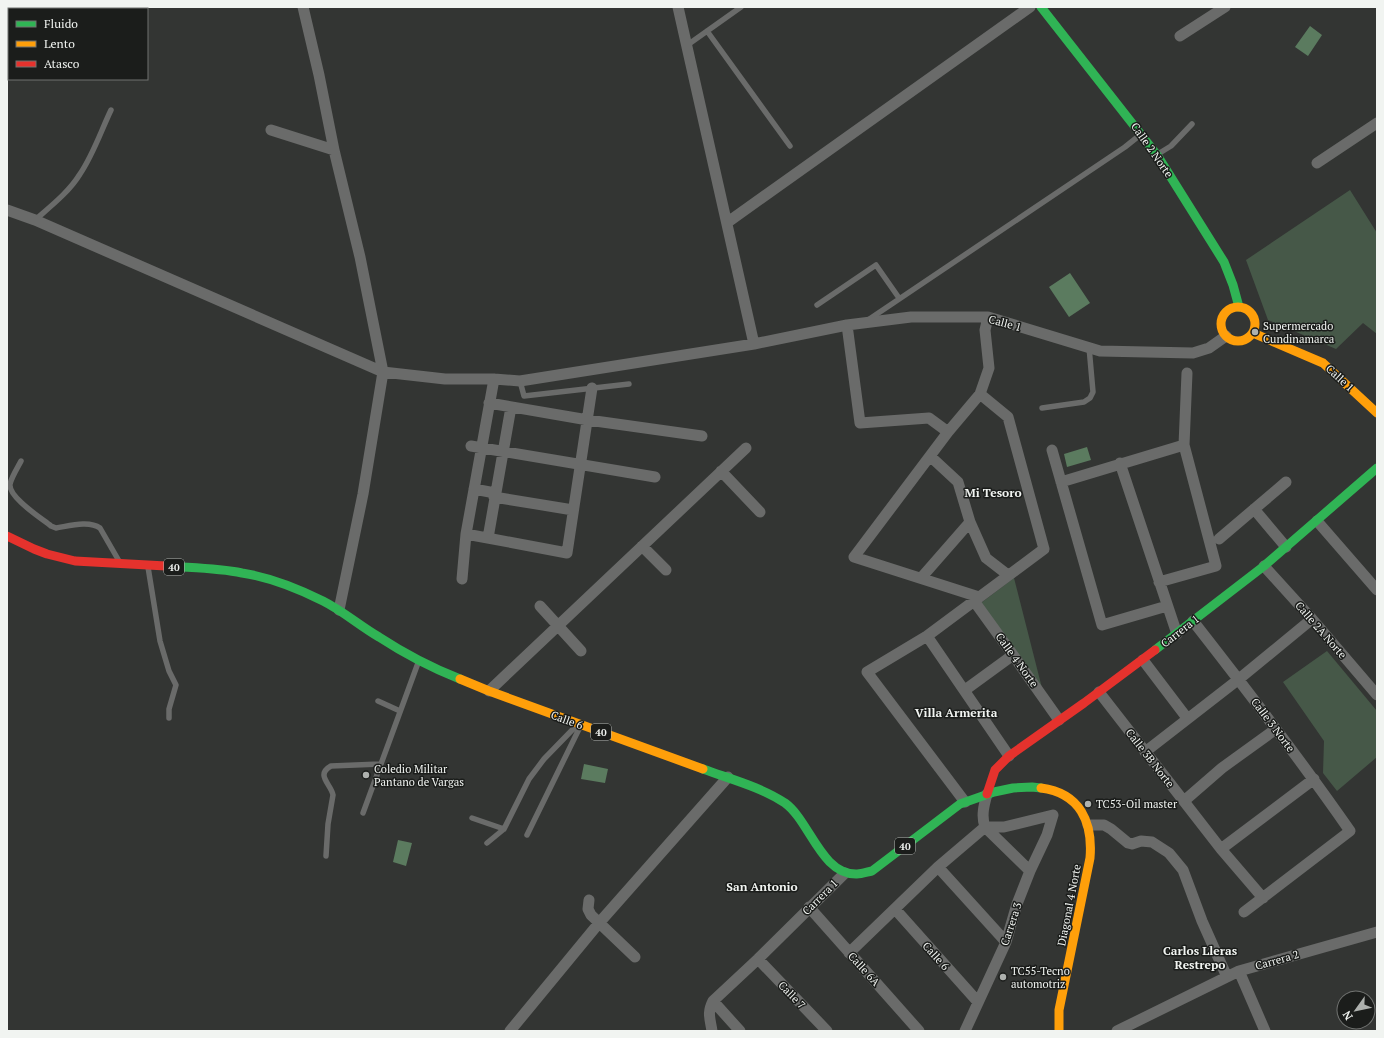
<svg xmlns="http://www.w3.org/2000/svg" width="1384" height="1038" viewBox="0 0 1384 1038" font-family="'PT Serif',serif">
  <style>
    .green { fill: #465848 }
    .water { fill: #5b7b5f }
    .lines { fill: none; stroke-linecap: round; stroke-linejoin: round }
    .lane { stroke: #6a6b6a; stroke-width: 5.5 }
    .street { stroke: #6a6b6a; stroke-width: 11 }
    .fast { stroke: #30b455; stroke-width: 9 }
    .slow { stroke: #ff9f0a; stroke-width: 9 }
    .jam { stroke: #e5322d; stroke-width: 9 }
    .poi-dot { fill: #aeb1ae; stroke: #1b1d1b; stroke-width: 1.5 }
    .labels { text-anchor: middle; stroke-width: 3; stroke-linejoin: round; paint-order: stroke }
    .shield { fill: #1b1d1b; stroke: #b1b4b1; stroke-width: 1 }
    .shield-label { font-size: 10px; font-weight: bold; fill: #f1f4f1 }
    .street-label { font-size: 11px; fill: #f1f4f1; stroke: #1b1d1b }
    .poi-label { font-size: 11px; fill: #f1f4f1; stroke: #1b1d1b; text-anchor: start }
    .neighbourhood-label { font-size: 12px; font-weight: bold; fill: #f1f4f1; stroke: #1b1d1b }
  </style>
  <rect width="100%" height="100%" fill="#333533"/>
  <path class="green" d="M 1350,190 L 1377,233 L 1377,334 L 1363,323 L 1336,349 L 1268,320 L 1246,260 Z
    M 1014,578 L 1043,692 L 977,606 Z
    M 1327,651 L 1377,711 L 1377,757 L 1337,791 L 1323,773 L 1324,741 L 1283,682 Z"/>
  <path class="water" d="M 1310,26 L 1322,35 L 1308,56 L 1295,47 Z
    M 1070,273 L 1090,303 L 1069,317 L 1049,287 Z
    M 1087,447 L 1091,460 L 1067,467 L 1064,454 Z
    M 584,764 L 608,769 L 605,783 L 581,779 Z
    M 398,840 L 412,843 L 406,866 L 393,862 Z"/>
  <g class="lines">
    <path class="lane" d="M 707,31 L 790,146
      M 686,46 L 741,7
      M 1158,154 L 1171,146 L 1192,124
      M 35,220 C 51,206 69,192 80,174 C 93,155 101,131 111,110
      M 817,305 L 876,265 L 899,298
      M 868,320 L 1125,147 L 1140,135
      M 520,381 L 524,396 L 629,384
      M 1042,408 L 1084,402 L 1090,398 L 1093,392 L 1089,347
      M 21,461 C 18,467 12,476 10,484 C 8,497 41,518 51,526 L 56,528 C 69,526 89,520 100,528 L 119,561
      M 148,567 L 160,641 L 169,671 L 176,685 L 169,709 L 169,718
      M 378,701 L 400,711
      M 363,813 L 418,663
      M 472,818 L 504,829
      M 527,835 L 580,727
      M 487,843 L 504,829 L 529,779 L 544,759 L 577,725
      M 326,856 L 328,824 L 333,795 C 331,784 315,775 331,766 L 380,764"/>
    <path class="street" d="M 303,7 L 319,75 L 334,150 L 360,257 L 383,372 L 363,494 L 339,610
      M 678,7 L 754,344
      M 1180,36 L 1225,7
      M 271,130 L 334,150
      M 1317,163 L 1377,123
      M 7,210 L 35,220 L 383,372 L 445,379 L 494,379 L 520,381 L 754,344 L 847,325 L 911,317 L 988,317 L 1100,351 L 1193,353 L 1209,348 L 1226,336
      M 728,222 L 1030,7
      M 847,325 L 860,423 L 929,418 L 948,432
      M 489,403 L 588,420 L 702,436
      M 471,446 L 655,477
      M 1052,450 L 1102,625 L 1167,606
      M 931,457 L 958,482 L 970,522 L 986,558 L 1008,575
      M 1120,463 L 1177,634
      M 721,471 L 760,512
      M 1061,482 L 1184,445
      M 474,489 L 495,493
      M 494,497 L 573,510
      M 1254,509 L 1286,547
      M 1317,521 L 1377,590
      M 466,534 L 567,553 L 592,388
      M 488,538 L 511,407
      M 1219,539 L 1286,482
      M 642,546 L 666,570
      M 1264,566 L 1312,619 L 1377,695
      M 921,578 L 970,522
      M 462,579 L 466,534 L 494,379
      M 1159,582 L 1216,566 L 1184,445 L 1187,373
      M 979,597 L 854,557 L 948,432 L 980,394 L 989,368 L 985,330 L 988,317
      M 974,601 L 1013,655 L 1059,720
      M 540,606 L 581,651
      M 1193,621 C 1247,690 1300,759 1350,831 L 1244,912
      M 927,636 L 1009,756
      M 1143,660 L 1187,718
      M 965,690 L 1013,655
      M 489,691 L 746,448
      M 1099,692 L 1221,849 L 1263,898
      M 1145,752 L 1239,679 L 1312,619
      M 987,794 C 984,805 981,816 985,827 L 1030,871
      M 1184,801 L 1222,768 L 1276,729
      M 965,802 L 867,672 L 927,636 L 1044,549 L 1008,417 L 980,394
      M 1088,825 L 1104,825 L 1111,829 L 1128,843 L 1132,844 L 1141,841 L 1152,842 L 1169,853 L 1183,870 L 1202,921 L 1227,977
      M 1221,849 L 1314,779
      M 938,867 L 1006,942
      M 589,900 L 588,909 L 591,915 L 635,957
      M 809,907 L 919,1031
      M 895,909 L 978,1002
      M 849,953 L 938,867 L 985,827 L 1004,827 L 1053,815 L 1047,835 L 1030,871 L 1017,904 L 1006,942 L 965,1031
      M 758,959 L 827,1031
      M 1239,971 L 1265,1031
      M 713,1001 L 740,1031
      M 510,1031 L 599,923 L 728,777
      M 712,1031 C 710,1018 707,1013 713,1001 L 758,959 L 845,873
      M 1117,1031 L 1239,971 L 1377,932"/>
    <path class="fast" d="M 1041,7 L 1157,155 L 1224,262 L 1233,285 L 1239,307
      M 166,566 C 192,568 217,568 242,573 C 268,577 299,589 323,601 C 343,611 360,626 379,637 C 405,654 432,668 460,679
      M 1155,650 L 1264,566 L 1377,468
      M 703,769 C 730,779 761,787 785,803 C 810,821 821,875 857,874 C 862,874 867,872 872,871 L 960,804 L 994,792 L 1013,788 L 1032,787 L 1041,788"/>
    <path class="slow" d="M1221 324a17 17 0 1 1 34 0a17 17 0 1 1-34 0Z
      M 1253,333 L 1323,363 L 1377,413
      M 460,679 L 489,691 L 703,769
      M 1041,788 C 1080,793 1093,822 1090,858 L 1059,1010 L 1059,1031"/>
    <path class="jam" d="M 7,536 L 34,549 L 47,554 L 75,561 L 166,566
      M 987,794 L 995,770 L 1009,756 L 1084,703 L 1155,650"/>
  </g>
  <g class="poi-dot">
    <circle cx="1255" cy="332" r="4"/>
    <circle cx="366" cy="775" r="4"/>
    <circle cx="1088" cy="804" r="4"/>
    <circle cx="1003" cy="977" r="4"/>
  </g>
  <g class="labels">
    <g class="shield">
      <rect x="164" y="559" width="20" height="16" rx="3"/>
      <rect x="591" y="724" width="20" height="16" rx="3"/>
      <rect x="895" y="838" width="20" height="16" rx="3"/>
    </g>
    <g class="shield-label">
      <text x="174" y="571">40</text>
      <text x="601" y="736">40</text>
      <text x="905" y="850">40</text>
    </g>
    <g class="street-label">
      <text transform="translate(1152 150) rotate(55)" y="4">Calle 2 Norte</text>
      <text transform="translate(1005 323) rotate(15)" y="4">Calle 1</text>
      <text transform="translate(1340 378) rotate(43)" y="4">Calle 1</text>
      <text transform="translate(1321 630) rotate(49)" y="4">Calle 2A Norte</text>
      <text transform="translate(1180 631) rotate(-38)" y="4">Carrera 1</text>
      <text transform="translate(1017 660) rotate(54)" y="4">Calle 4 Norte</text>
      <text transform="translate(567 720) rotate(20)" y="4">Calle 6</text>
      <text transform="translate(1273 725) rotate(53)" y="4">Calle 3 Norte</text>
      <text transform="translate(1150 758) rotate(52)" y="4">Calle 3B Norte</text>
      <text transform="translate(820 897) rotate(-45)" y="4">Carrera 1</text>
      <text transform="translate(1069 905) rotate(-79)" y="4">Diagonal 4 Norte</text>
      <text transform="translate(1011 924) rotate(-72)" y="4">Carrera 3</text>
      <text transform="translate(936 956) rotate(48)" y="4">Calle 6</text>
      <text transform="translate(1277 960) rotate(-16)" y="4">Carrera 2</text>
      <text transform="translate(864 969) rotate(48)" y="4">Calle 6A</text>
      <text transform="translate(792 995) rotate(46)" y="4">Calle 7</text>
    </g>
    <g class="poi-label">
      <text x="1263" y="330">Supermercado<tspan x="1263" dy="13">Cundinamarca</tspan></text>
      <text x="374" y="773">Coledio Militar<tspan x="374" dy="13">Pantano de Vargas</tspan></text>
      <text x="1096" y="808">TC53-Oil master</text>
      <text x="1011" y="975">TC55-Tecno<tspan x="1011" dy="13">automotriz</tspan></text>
    </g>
    <g class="neighbourhood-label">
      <text x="993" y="497">Mi Tesoro</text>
      <text x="956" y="717">Villa Armerita</text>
      <text x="762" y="891">San Antonio</text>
      <text x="1200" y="955">Carlos Lleras<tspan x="1200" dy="14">Restrepo</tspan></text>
    </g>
  </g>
  <rect width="1384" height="1038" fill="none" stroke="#f1f4f1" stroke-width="16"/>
  <rect x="8" y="8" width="140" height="72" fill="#1b1d1b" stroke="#717371"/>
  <rect x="16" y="21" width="20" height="6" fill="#30b455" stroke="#717371"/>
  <text x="44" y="28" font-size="12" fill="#f1f4f1">Fluido</text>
  <rect x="16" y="41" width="20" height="6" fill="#ff9f0a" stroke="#717371"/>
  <text x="44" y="48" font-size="12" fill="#f1f4f1">Lento</text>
  <rect x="16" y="61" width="20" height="6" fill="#e5322d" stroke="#717371"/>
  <text x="44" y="68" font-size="12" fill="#f1f4f1">Atasco</text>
  <g transform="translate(1356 1010) rotate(237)"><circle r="19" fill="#1b1d1b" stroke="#717371"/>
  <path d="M0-3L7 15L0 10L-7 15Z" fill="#aeb1ae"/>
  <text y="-6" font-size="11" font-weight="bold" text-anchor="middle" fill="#f1f4f1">N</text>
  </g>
</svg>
